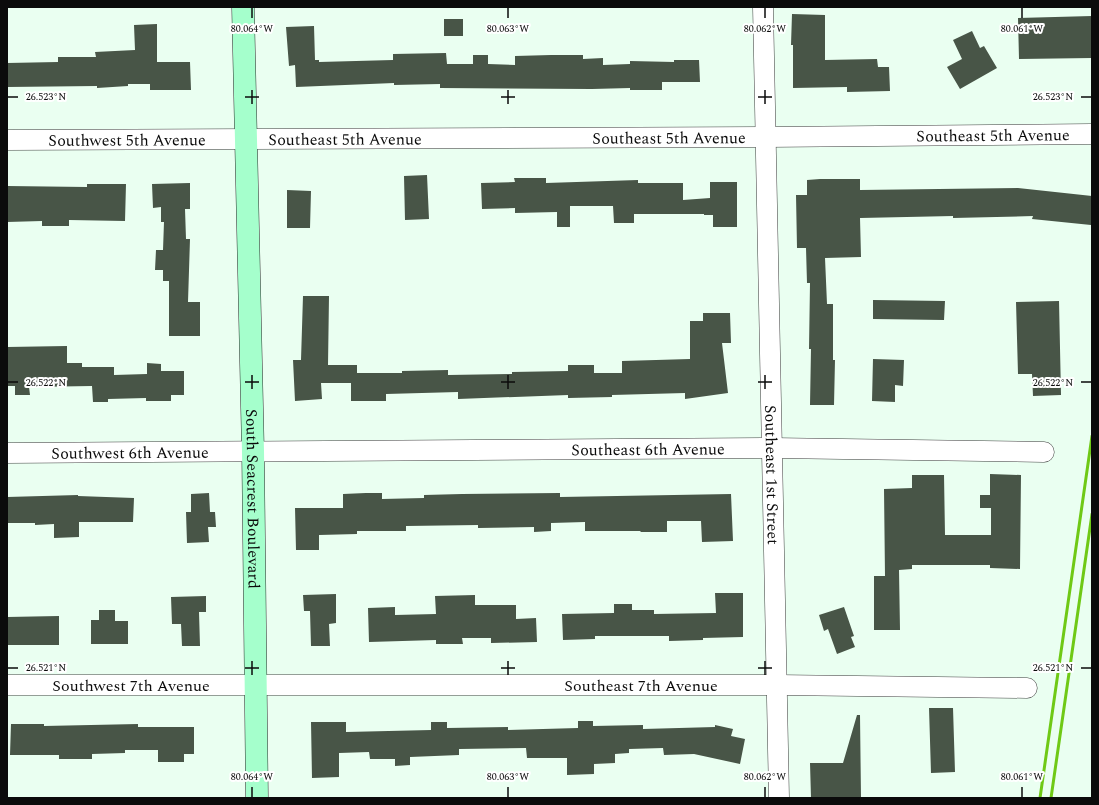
<svg xmlns="http://www.w3.org/2000/svg" width="1099" height="805" viewBox="0 0 1099 805" font-family="Spectral,serif">
  <style>
    .building { fill: #485547 }
    .lines { fill: none; stroke-linecap: round; stroke-linejoin: round }
    .street-casing { stroke: #3e3e3e; stroke-width: 21 }
    .secondary-casing { stroke: #2d2d2d; stroke-width: 23 }
    .street { stroke: #fff; stroke-width: 20 }
    .secondary { stroke: #a5ffcc; stroke-width: 22 }
    .rail { stroke: #6fc915; stroke-width: 3 }
    .ticks { fill: none; stroke: #0b0b0b; stroke-width: 1.5 }
    .labels { text-anchor: middle; stroke-width: 4; stroke-linejoin: round; paint-order: stroke }
    .street-label { font-size: 16px; fill: #0b0b0b; stroke: #fff }
    .ticks-label { font-size: 10px; text-anchor: middle; fill: #0b0b0b; stroke: #fff; stroke-width: 4; stroke-linejoin: round; paint-order: stroke }
  </style>
  <rect width="100%" height="100%" fill="#eafff1"/>
  <path class="building" d="M 792,14 L 825,15 L 825,60 L 877,59 L 878,67 L 889,67 L 890,91 L 847,92 L 847,87 L 793,88 L 793,45 L 791,45 Z
    M 1092,16 L 1092,58 L 1019,59 L 1018,18 Z
    M 444,19 L 463,19 L 463,36 L 444,36 Z
    M 157,24 L 157,62 L 190,62 L 191,90 L 150,90 L 150,84 L 128,84 L 128,86 L 97,88 L 97,86 L 7,87 L 7,63 L 58,62 L 58,57 L 96,57 L 95,52 L 135,50 L 134,25 Z
    M 314,26 L 315,60 L 319,60 L 319,62 L 393,60 L 393,54 L 446,53 L 447,64 L 473,64 L 473,55 L 488,55 L 488,64 L 515,65 L 515,56 L 551,55 L 583,55 L 583,59 L 603,58 L 603,65 L 630,64 L 630,61 L 674,62 L 674,60 L 699,60 L 700,82 L 662,82 L 662,90 L 630,90 L 630,88 L 592,89 L 440,88 L 440,84 L 394,85 L 394,83 L 296,87 L 295,65 L 289,66 L 286,27 Z
    M 972,31 L 980,48 L 984,46 L 997,68 L 960,89 L 947,67 L 962,59 L 953,40 Z
    M 427,175 L 429,219 L 405,220 L 404,176 Z
    M 514,178 L 546,178 L 546,183 L 638,180 L 638,183 L 683,183 L 683,200 L 710,198 L 710,182 L 737,182 L 737,227 L 713,227 L 713,215 L 704,215 L 704,214 L 634,214 L 634,223 L 614,223 L 613,206 L 570,206 L 570,227 L 557,227 L 557,212 L 515,213 L 515,208 L 482,209 L 481,183 L 515,182 Z
    M 820,179 L 860,179 L 860,190 L 1018,188 L 1092,196 L 1091,225 L 1032,219 L 1033,216 L 953,218 L 953,216 L 860,218 L 861,257 L 825,258 L 827,304 L 833,304 L 833,360 L 835,360 L 834,405 L 810,405 L 811,349 L 809,349 L 810,283 L 807,283 L 806,248 L 797,248 L 796,195 L 807,195 L 807,180 Z
    M 190,183 L 190,209 L 185,209 L 186,239 L 190,239 L 188,302 L 200,302 L 200,336 L 169,336 L 169,281 L 163,281 L 163,270 L 155,270 L 156,250 L 163,250 L 164,222 L 161,222 L 161,207 L 153,208 L 152,184 Z
    M 87,184 L 126,184 L 125,221 L 69,220 L 69,226 L 42,226 L 42,221 L 7,222 L 7,186 L 87,187 Z
    M 287,190 L 311,191 L 310,228 L 287,228 Z
    M 303,296 L 329,296 L 328,365 L 357,365 L 357,373 L 402,373 L 402,371 L 448,370 L 448,375 L 512,374 L 512,372 L 568,371 L 568,365 L 594,365 L 594,373 L 622,373 L 622,361 L 690,359 L 690,321 L 703,321 L 703,313 L 730,313 L 731,343 L 722,343 L 728,393 L 685,399 L 685,393 L 612,395 L 612,397 L 568,398 L 568,395 L 458,399 L 458,392 L 386,394 L 386,401 L 351,401 L 351,383 L 321,383 L 322,399 L 295,401 L 293,360 L 301,360 Z
    M 873,300 L 945,301 L 944,320 L 873,319 Z
    M 1059,301 L 1061,395 L 1033,396 L 1032,374 L 1018,374 L 1016,302 Z
    M 67,346 L 67,363 L 82,363 L 82,367 L 114,367 L 114,375 L 147,374 L 147,363 L 161,364 L 161,371 L 184,371 L 184,395 L 171,395 L 171,401 L 146,401 L 146,398 L 108,399 L 108,402 L 93,402 L 92,386 L 29,387 L 30,395 L 15,395 L 15,386 L 7,386 L 7,347 Z
    M 873,359 L 904,360 L 903,386 L 895,385 L 895,402 L 872,401 Z
    M 990,474 L 1021,475 L 1020,569 L 990,568 L 990,565 L 912,565 L 912,569 L 899,570 L 900,630 L 874,630 L 874,576 L 885,576 L 884,489 L 912,488 L 912,475 L 944,475 L 945,535 L 991,535 L 991,508 L 980,508 L 980,495 L 990,495 Z
    M 209,493 L 210,512 L 215,512 L 216,527 L 208,527 L 209,542 L 187,543 L 186,512 L 191,512 L 191,494 Z
    M 366,493 L 382,493 L 382,499 L 424,498 L 424,495 L 462,494 L 560,493 L 560,497 L 731,494 L 733,541 L 702,542 L 701,521 L 667,521 L 667,532 L 641,532 L 640,531 L 585,531 L 585,522 L 551,523 L 551,531 L 534,532 L 534,527 L 478,528 L 478,525 L 406,526 L 406,531 L 357,531 L 357,534 L 319,535 L 319,550 L 296,550 L 295,508 L 343,508 L 343,494 Z
    M 78,495 L 78,496 L 134,498 L 133,522 L 79,522 L 79,537 L 54,538 L 54,524 L 35,525 L 35,523 L 7,523 L 7,497 Z
    M 715,593 L 743,593 L 743,637 L 703,638 L 703,640 L 669,641 L 669,636 L 595,636 L 595,639 L 563,640 L 562,614 L 614,613 L 614,604 L 632,604 L 632,610 L 654,610 L 654,614 L 716,613 Z
    M 336,594 L 336,623 L 329,624 L 330,646 L 311,646 L 310,611 L 304,611 L 303,595 Z
    M 475,595 L 475,605 L 516,605 L 516,619 L 536,618 L 537,642 L 491,643 L 491,638 L 462,638 L 463,644 L 436,644 L 436,640 L 369,642 L 368,608 L 395,607 L 395,615 L 436,614 L 435,596 Z
    M 206,596 L 206,612 L 199,612 L 200,646 L 182,646 L 181,624 L 172,624 L 171,597 Z
    M 844,607 L 854,636 L 851,637 L 855,647 L 837,654 L 828,629 L 824,631 L 819,615 Z
    M 99,610 L 115,610 L 115,621 L 128,621 L 128,644 L 91,644 L 91,620 L 99,620 Z
    M 59,616 L 59,645 L 7,645 L 7,617 Z
    M 929,708 L 953,708 L 955,772 L 931,773 Z
    M 857,715 L 860,715 L 861,798 L 811,798 L 810,763 L 843,763 Z
    M 578,721 L 593,721 L 593,726 L 643,725 L 643,729 L 715,727 L 715,725 L 733,729 L 731,736 L 745,739 L 740,764 L 694,754 L 664,755 L 663,748 L 629,749 L 629,753 L 615,754 L 615,763 L 594,764 L 594,774 L 567,775 L 567,758 L 527,758 L 526,748 L 459,749 L 459,755 L 410,757 L 410,765 L 395,766 L 395,759 L 370,759 L 369,752 L 339,753 L 339,777 L 312,778 L 311,722 L 346,722 L 346,732 L 431,730 L 431,722 L 447,722 L 447,728 L 508,727 L 508,730 L 578,728 Z
    M 11,724 L 44,724 L 44,726 L 138,724 L 138,727 L 194,727 L 194,754 L 184,754 L 184,762 L 158,762 L 158,750 L 125,750 L 125,753 L 92,754 L 92,759 L 59,759 L 59,755 L 10,755 Z"/>
  <g class="lines">
    <defs>
      <g id="street">
        <path id="s1" d="M 763,7 L 779,798"/>
        <path id="s2" d="M 7,140 L 766,137 L 1092,134"/>
        <path id="s3" d="M 7,453 L 773,448 L 1044,452"/>
        <path id="s4" d="M 7,685 L 777,685 L 1027,688"/>
      </g>
      <g id="secondary">
        <path id="s5" d="M 243,7 L 253,451 L 257,798"/>
      </g>
    </defs>
    <use href="#street" class="street-casing"/>
    <use href="#secondary" class="secondary-casing"/>
    <use href="#street" class="street"/>
    <use href="#secondary" class="secondary"/>
    <path class="rail" d="M 1040,798 L 1092,436
      M 1051,798 L 1092,514"/>
  </g>
  <path class="ticks" d="M 252,8 L 252,18M 508,8 L 508,18M 765,8 L 765,18M 1022,8 L 1022,18M 252,90 L 252,104M 508,90 L 508,104M 765,90 L 765,104M 8,97 L 18,97M 245,97 L 259,97M 501,97 L 515,97M 758,97 L 772,97M 1081,97 L 1091,97M 252,375 L 252,389M 508,375 L 508,389M 765,375 L 765,389M 8,382 L 18,382M 245,382 L 259,382M 501,382 L 515,382M 758,382 L 772,382M 1081,382 L 1091,382M 252,661 L 252,675M 508,661 L 508,675M 765,661 L 765,675M 8,668 L 18,668M 245,668 L 259,668M 501,668 L 515,668M 758,668 L 772,668M 1081,668 L 1091,668M 252,787 L 252,797M 508,787 L 508,797M 765,787 L 765,797M 1022,787 L 1022,797"/>
  <g class="labels">
    <g class="street-label">
      <text dy="6" stroke="none"><textPath href="#s2" startOffset="986">Southeast 5th Avenue</textPath></text>
      <text dy="6" stroke="none"><textPath href="#s2" startOffset="662">Southeast 5th Avenue</textPath></text>
      <text dy="6" stroke="none"><textPath href="#s2" startOffset="338">Southeast 5th Avenue</textPath></text>
      <text dy="6" stroke="none"><textPath href="#s2" startOffset="120">Southwest 5th Avenue</textPath></text>
      <text dy="6" stroke="none"><textPath href="#s3" startOffset="641">Southeast 6th Avenue</textPath></text>
      <text dy="6" stroke="none"><textPath href="#s3" startOffset="123">Southwest 6th Avenue</textPath></text>
      <text dy="6" stroke="none"><textPath href="#s1" startOffset="468">Southeast 1st Street</textPath></text>
      <text dy="6" stroke="none"><textPath href="#s5" startOffset="492">South Seacrest Boulevard</textPath></text>
      <text dy="6" stroke="none"><textPath href="#s4" startOffset="124">Southwest 7th Avenue</textPath></text>
      <text dy="6" stroke="none"><textPath href="#s4" startOffset="634">Southeast 7th Avenue</textPath></text>
    </g>
  </g>
  <g class="ticks-label">
    <text x="252" y="32">80.064°W</text>
    <text x="508" y="32">80.063°W</text>
    <text x="765" y="32">80.062°W</text>
    <text x="1022" y="32">80.061°W</text>
    <text x="46" y="100">26.523°N</text>
    <text x="1053" y="100">26.523°N</text>
    <text x="46" y="386">26.522°N</text>
    <text x="1053" y="386">26.522°N</text>
    <text x="46" y="671">26.521°N</text>
    <text x="1053" y="671">26.521°N</text>
    <text x="252" y="780">80.064°W</text>
    <text x="508" y="780">80.063°W</text>
    <text x="765" y="780">80.062°W</text>
    <text x="1022" y="780">80.061°W</text>
  </g>
  <rect width="1099" height="805" fill="none" stroke="#0b0b0b" stroke-width="16"/>
</svg>
